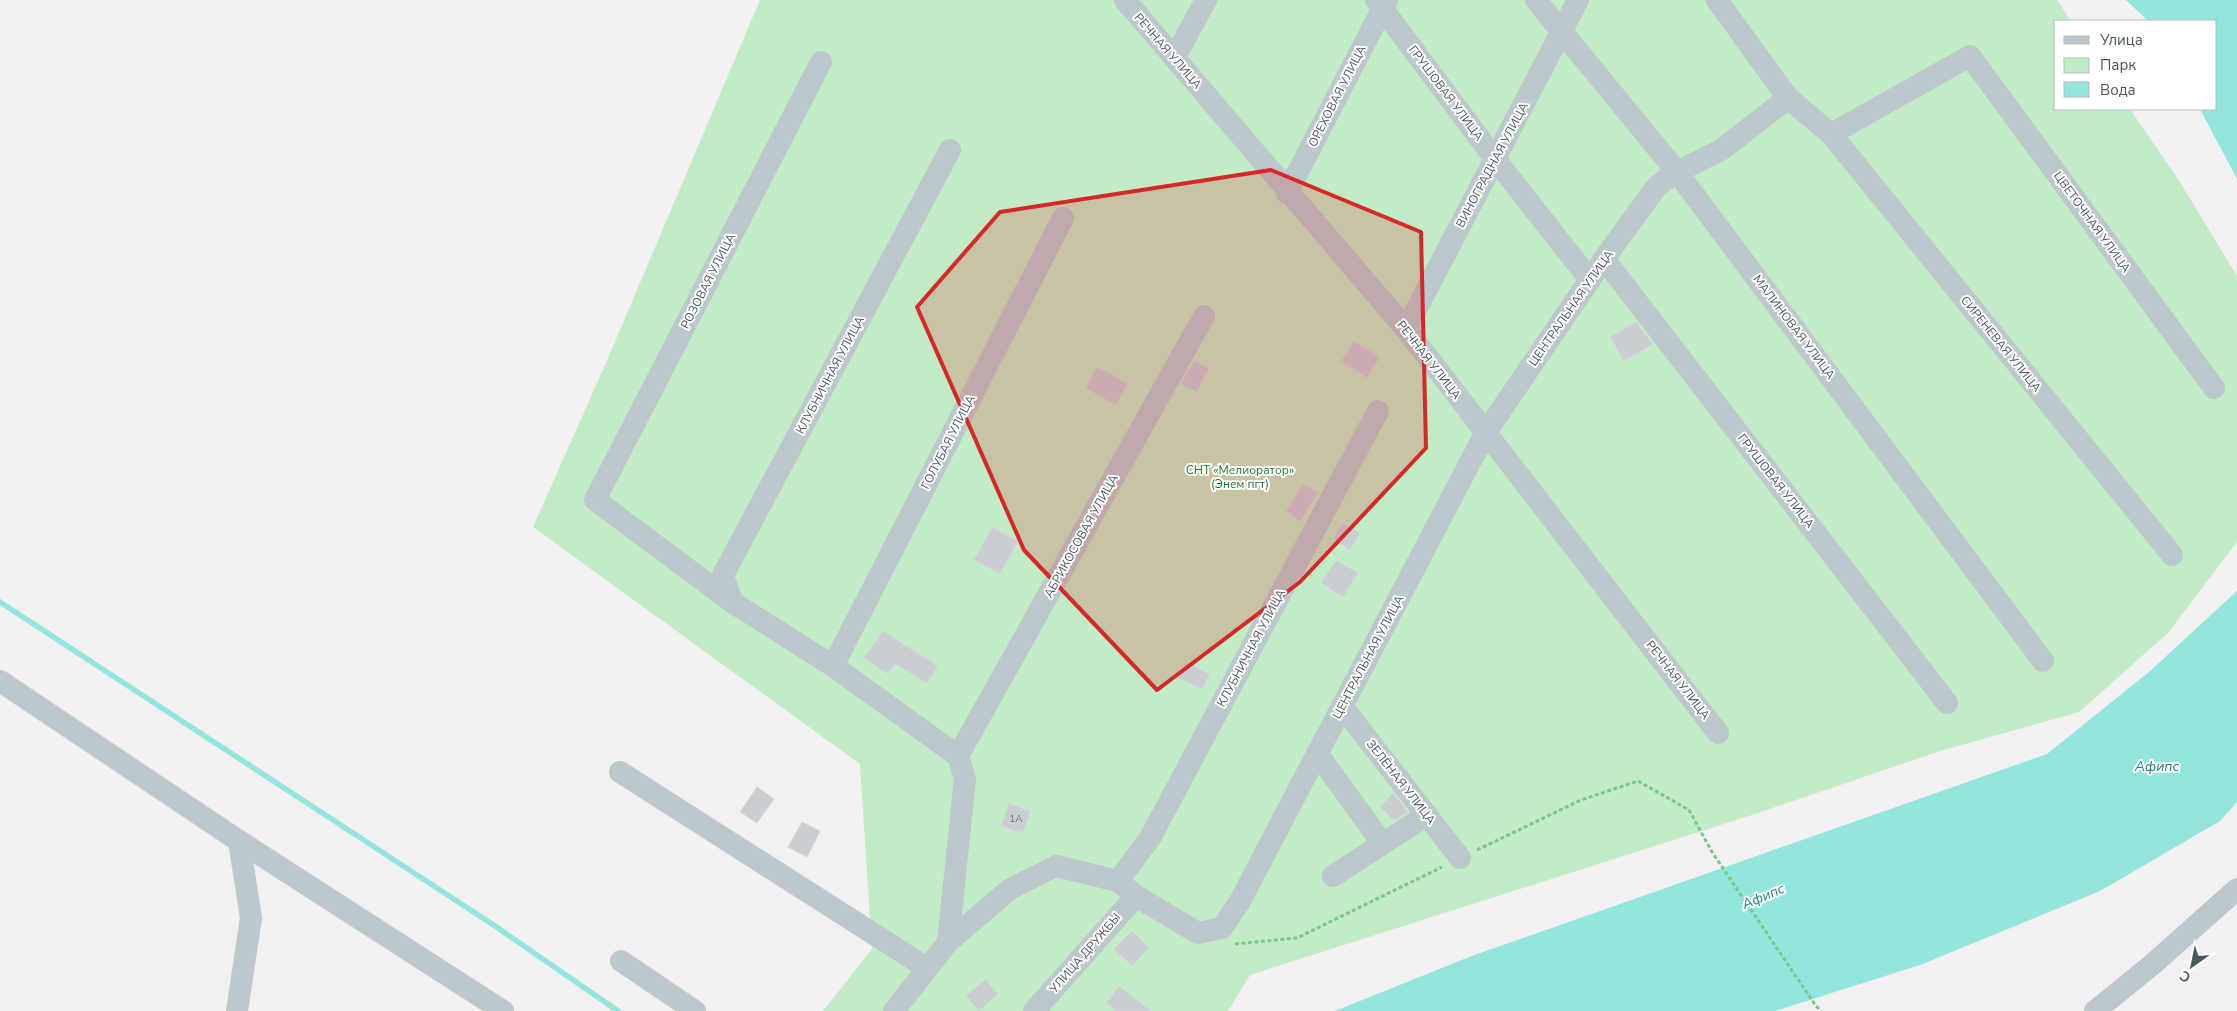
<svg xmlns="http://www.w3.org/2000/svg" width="2237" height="1011" viewBox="0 0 2237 1011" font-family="'Nunito Sans',sans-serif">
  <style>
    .green { fill: #c2ecc5 }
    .water { fill: #92e6de }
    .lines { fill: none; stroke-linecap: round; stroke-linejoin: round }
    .stream { stroke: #92e6de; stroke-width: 5.5 }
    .building { fill: #caced2; stroke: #d4d8db }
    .path { stroke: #7cc88c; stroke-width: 3; stroke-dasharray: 4 2.5; stroke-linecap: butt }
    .minor { stroke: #bcc8cb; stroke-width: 22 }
    .marked { fill: #d62828; fill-opacity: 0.2; stroke: #d62828; stroke-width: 4; stroke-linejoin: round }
    .labels { text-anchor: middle; stroke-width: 4; stroke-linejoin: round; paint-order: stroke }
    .number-label { font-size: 10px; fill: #69767a }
    .street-label { font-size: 12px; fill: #49585c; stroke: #fff }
    .park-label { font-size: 12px; fill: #1e7930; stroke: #fff }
    .water-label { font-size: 14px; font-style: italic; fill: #16847b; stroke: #fff }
  </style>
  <rect width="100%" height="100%" fill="#f2f0f0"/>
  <path class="green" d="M 760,0 L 2057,0 L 2071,21 L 2056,21 L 2056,109 L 2130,109 L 2180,182 L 2237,276 L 2237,542 L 2168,633 L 2079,712 L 1940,751 L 1755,814 L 1250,975 L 1228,1011 L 823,1011 L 872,949 L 860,764 L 533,527 L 609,356 Z"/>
  <path class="water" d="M 2126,0 L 2237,0 L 2237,179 L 2200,109 L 2216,109 L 2216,21 L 2148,21 Z
    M 2237,591 L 2237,802 L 2220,821 L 2100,891 L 1920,965 L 1775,1011 L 1335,1011 L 1469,957 L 2047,754 L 2149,672 Z"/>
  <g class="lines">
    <path class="stream" d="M 0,602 L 495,926 L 618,1011"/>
  </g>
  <path class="building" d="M 1636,322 L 1653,344 L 1624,361 L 1610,337 Z
    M 1354,341 L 1380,357 L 1367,378 L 1341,361 Z
    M 1194,360 L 1209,368 L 1197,392 L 1181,384 Z
    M 1097,367 L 1128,383 L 1116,405 L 1085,388 Z
    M 1303,484 L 1318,493 L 1300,521 L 1286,511 Z
    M 1343,523 L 1360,533 L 1350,550 L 1333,539 Z
    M 992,527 L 1018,541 L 1000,574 L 974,560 Z
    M 1336,560 L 1358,573 L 1343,597 L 1321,583 Z
    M 883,631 L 938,666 L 927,683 L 895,664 L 888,674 L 864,658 Z
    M 1186,662 L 1210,674 L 1202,689 L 1178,678 Z
    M 757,787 L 774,799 L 757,823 L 740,812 Z
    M 1393,793 L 1408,812 L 1394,821 L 1380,807 Z
    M 1009,803 L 1030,811 L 1023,833 L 1001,826 Z
    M 802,822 L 820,831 L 807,857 L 788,847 Z
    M 1132,931 L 1149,948 L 1132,966 L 1114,949 Z
    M 985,979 L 998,994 L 979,1011 L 966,996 Z
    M 1119,986 L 1151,1011 L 1116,1011 L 1106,1003 Z"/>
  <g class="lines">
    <path class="path" d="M 1477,850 L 1581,800 L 1638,781 L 1689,810 L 1712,852 L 1816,1006 L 1821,1011
      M 1235,944 L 1297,938 L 1442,867"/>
    <path class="minor" d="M 1125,0 L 1406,329 L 1718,733
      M 1376,0 L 1495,159 L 1590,280
      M 1536,0 L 1677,172 L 2043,661
      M 1717,0 L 1788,98
      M 1175,57 L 1206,0
      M 821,62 L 595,500 L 732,602 L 833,666 L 958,756 L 965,779 L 948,942
      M 1831,134 L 2172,555
      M 1287,193 L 1387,0
      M 1604,259 L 1947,703
      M 1406,329 L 1578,0
      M 732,602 L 723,575 L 950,150
      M 833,666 L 1063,218
      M 0,681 L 239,841 L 503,1011
      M 1342,706 L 1460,858
      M 1317,753 L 1382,843
      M 958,756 L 1204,316
      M 620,772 L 927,968
      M 1333,876 L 1427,815
      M 1118,881 L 1150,838 L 1378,411
      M 621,961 L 695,1011
      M 237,1011 L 251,918 L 239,841
      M 894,1011 L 948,942 L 1010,889 L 1056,866 L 1118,881 L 1136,896 L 1198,933 L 1222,928 L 1240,901 L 1486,432 L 1604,259 L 1657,186 L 1677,172 L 1721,150 L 1788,98 L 1831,134 L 1970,56 L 2214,388
      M 1034,1011 L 1136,896
      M 2095,1011 L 2153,964 L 2237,889"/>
  </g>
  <path class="marked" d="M 1271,170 L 1421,232 L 1426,448 L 1300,582 L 1157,690 L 1024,550 L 917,307 L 1000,212 Z"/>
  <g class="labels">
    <g class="number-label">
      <text x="1016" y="822">1А</text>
    </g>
    <g class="street-label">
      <text transform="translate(1168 51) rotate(49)" y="4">РЕЧНАЯ УЛИЦА</text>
      <text transform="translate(1446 93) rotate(53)" y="4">ГРУШОВАЯ УЛИЦА</text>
      <text transform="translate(1337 96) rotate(-63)" y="4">ОРЕХОВАЯ УЛИЦА</text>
      <text transform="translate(1492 165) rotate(-62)" y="4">ВИНОГРАДНАЯ УЛИЦА</text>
      <text transform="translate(2092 222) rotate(54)" y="4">ЦВЕТОЧНАЯ УЛИЦА</text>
      <text transform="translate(708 281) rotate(-63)" y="4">РОЗОВАЯ УЛИЦА</text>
      <text transform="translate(1571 308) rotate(-55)" y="4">ЦЕНТРАЛЬНАЯ УЛИЦА</text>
      <text transform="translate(1794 327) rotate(53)" y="4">МАЛИНОВАЯ УЛИЦА</text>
      <text transform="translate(2001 344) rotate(51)" y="4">СИРЕНЕВАЯ УЛИЦА</text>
      <text transform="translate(1429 360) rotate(52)" y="4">РЕЧНАЯ УЛИЦА</text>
      <text transform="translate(830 375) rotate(-62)" y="4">КЛУБНИЧНАЯ УЛИЦА</text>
      <text transform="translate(948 442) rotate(-63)" y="4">ГОЛУБАЯ УЛИЦА</text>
      <text transform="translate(1776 481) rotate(52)" y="4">ГРУШОВАЯ УЛИЦА</text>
      <text transform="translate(1081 536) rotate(-61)" y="4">АБРИКОСОВАЯ УЛИЦА</text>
      <text transform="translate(1251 648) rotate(-62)" y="4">КЛУБНИЧНАЯ УЛИЦА</text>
      <text transform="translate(1368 657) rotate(-62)" y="4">ЦЕНТРАЛЬНАЯ УЛИЦА</text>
      <text transform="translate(1678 680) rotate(52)" y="4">РЕЧНАЯ УЛИЦА</text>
      <text transform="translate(1401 782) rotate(52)" y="4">ЗЕЛЁНАЯ УЛИЦА</text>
      <text transform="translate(1085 953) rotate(-49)" y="4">УЛИЦА ДРУЖБЫ</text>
    </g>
    <g class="park-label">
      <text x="1240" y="474">СНТ «Мелиоратор»<tspan x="1240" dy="14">(Энем пгт)</tspan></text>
    </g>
    <g class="water-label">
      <text x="2157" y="771">Афипс</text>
      <text transform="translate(1763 896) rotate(-23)" y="5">Афипс</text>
    </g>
  </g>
  <rect x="2054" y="20" width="162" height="90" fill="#ffffff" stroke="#b6bcbe"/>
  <rect x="2064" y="36" width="25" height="8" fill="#bcc8cb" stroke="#b6bcbe"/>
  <text x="2100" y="45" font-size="15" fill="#49585c">Улица</text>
  <rect x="2064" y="58" width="25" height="15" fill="#c2ecc5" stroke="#b6bcbe"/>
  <text x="2100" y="70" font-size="15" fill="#49585c">Парк</text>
  <rect x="2064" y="82" width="25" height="15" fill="#92e6de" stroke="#b6bcbe"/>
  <text x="2100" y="95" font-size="15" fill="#49585c">Вода</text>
  <g transform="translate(2192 966) rotate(213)" stroke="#ffffff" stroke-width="4" paint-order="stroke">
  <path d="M0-4L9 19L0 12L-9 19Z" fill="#49585c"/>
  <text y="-8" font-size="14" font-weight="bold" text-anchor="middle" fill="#49585c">С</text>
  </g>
</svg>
